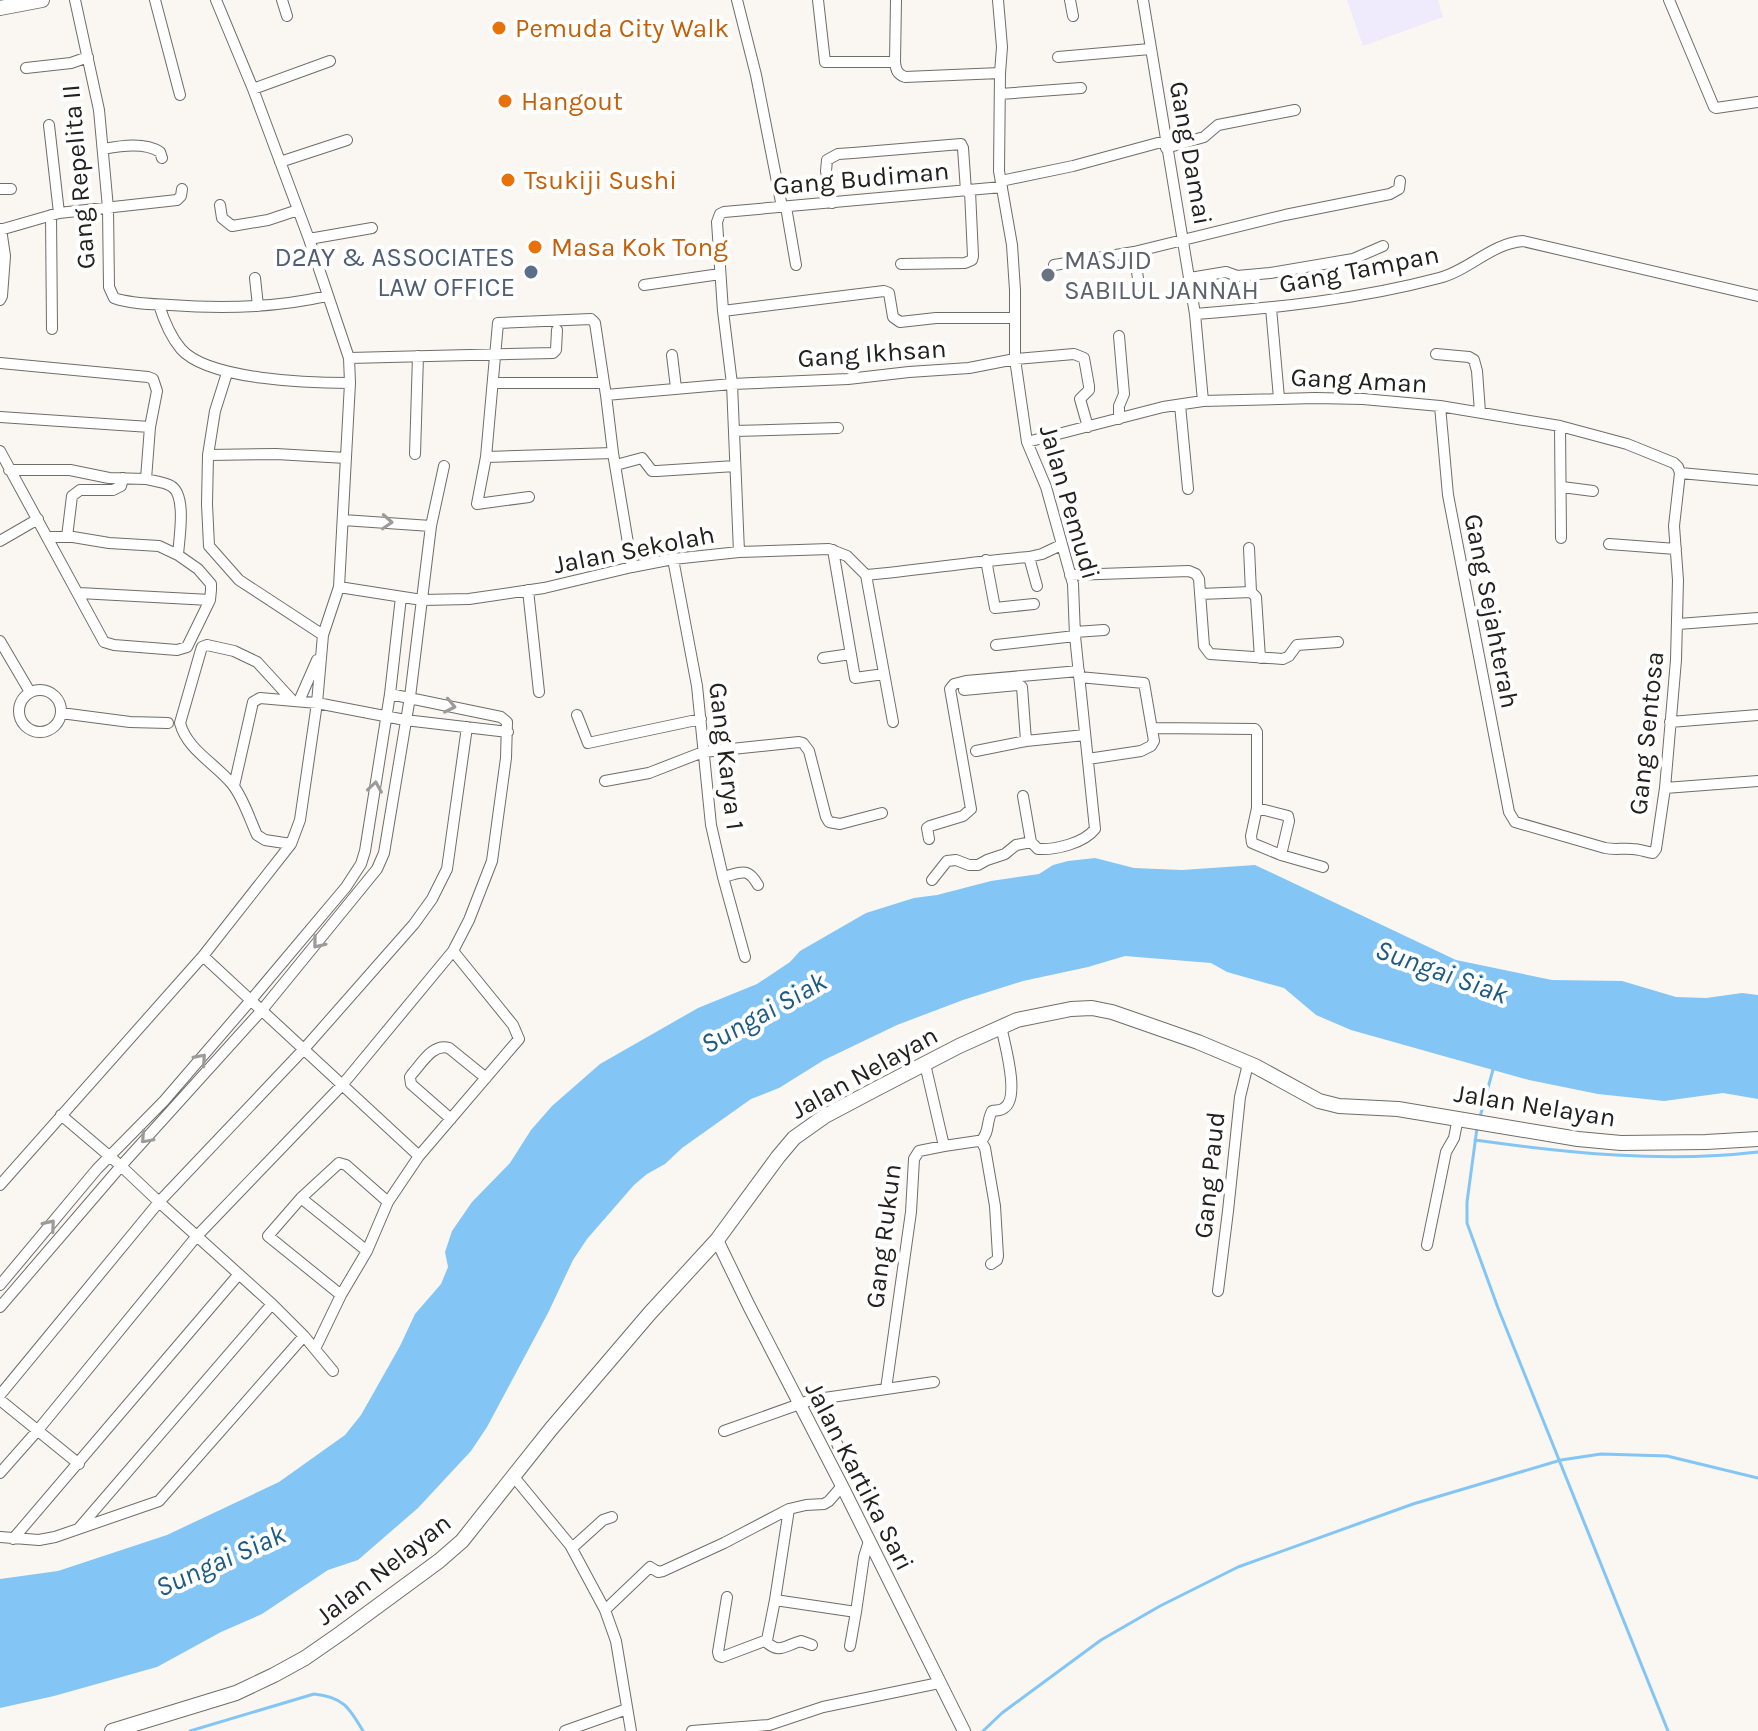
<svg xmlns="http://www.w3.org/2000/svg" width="1758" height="1731" viewBox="0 0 1758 1731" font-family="Karla,sans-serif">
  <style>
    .education { fill: #efeafc }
    .water { fill: #83c5f5 }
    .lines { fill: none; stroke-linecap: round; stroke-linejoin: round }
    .stream { stroke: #83c5f5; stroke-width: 3 }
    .minor-casing { stroke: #706d69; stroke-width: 12 }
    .tertiary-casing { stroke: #706d69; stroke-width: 14 }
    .secondary-casing { stroke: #706d69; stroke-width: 16 }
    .minor { stroke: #fff; stroke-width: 10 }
    .tertiary { stroke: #fff; stroke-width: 12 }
    .secondary { stroke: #fff; stroke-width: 14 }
    .oneway { stroke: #9c9b9a }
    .food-dot { fill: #e8710a; stroke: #fff; stroke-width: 3 }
    .service-dot { fill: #5c6f8a; stroke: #fff; stroke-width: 3 }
    .worship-dot { fill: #6b7280; stroke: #fff; stroke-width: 3 }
    .labels { text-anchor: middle; stroke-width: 8; stroke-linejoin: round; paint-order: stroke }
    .food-label { font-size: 26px; fill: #c56008; stroke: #fff; text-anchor: start }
    .street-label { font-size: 26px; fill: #22211f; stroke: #fff }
    .service-label { font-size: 26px; fill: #4e5e75; stroke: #fff; text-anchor: end }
    .worship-label { font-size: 26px; fill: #5b616d; stroke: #fff; text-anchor: start }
    .water-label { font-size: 28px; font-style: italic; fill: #1d5b83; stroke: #fff }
  </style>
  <rect width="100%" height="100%" fill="#faf7f2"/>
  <path class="education" d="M 1347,0 L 1438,0 L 1443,17 L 1363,46 Z"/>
  <path class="water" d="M 1095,858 L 1134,868 L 1182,870 L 1255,865 L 1456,960 L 1552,980 L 1622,981 L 1676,997 L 1706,998 L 1742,993 L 1758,995 L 1758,1099 L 1723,1093 L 1664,1101 L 1598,1094 L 1529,1080 L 1351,1030 L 1316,1015 L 1284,988 L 1227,972 L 1211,963 L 1125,956 L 1088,967 L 1023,981 L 963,1000 L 897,1025 L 824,1060 L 779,1088 L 751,1099 L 682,1148 L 665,1164 L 647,1174 L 634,1185 L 587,1239 L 573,1260 L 548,1313 L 487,1427 L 471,1451 L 418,1508 L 358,1560 L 328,1570 L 262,1614 L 221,1632 L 157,1667 L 54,1696 L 0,1708 L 0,1579 L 58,1571 L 167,1535 L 279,1482 L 345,1435 L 361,1415 L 400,1346 L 415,1314 L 441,1284 L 448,1267 L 445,1252 L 452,1231 L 472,1202 L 510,1163 L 531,1130 L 552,1106 L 600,1064 L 698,1008 L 757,984 L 790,962 L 800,951 L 866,913 L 914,898 L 937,895 L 991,881 L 1039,874 L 1053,865 L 1068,861 Z"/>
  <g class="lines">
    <path class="stream" d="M 1480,1117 L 1494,1066
      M 1477,1128 L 1467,1202 L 1467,1223 L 1498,1308 L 1668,1731
      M 1475,1140 C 1568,1153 1664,1163 1758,1152
      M 190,1731 L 314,1694 C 343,1697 349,1707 363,1731
      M 983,1731 L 1002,1713 L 1101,1640 L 1160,1606 L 1238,1567 L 1413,1504 L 1561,1460 L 1601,1454 L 1667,1456 L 1758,1478"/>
    <defs>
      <path id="minor" d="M 75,0 L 99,110 L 108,208 L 109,287 L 114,298 C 131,304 152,304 170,305 C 223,309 275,308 327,296
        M 155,0 L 180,95
        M 282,0 L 287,16
        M 737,0 L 756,75 L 782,207
        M 818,0 L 825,62 L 895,62
        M 896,0 L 895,62 C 896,70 897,74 905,77 L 1000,73
        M 1070,0 L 1073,16
        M 1143,0 L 1195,314 L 1203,401
        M 1669,0 L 1714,107 L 1716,108 L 1758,102
        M 1058,57 L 1150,49
        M 26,68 L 71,63 L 88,57
        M 253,89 L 330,61
        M 1000,94 L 1081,88
        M 49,125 L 59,213
        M 1166,148 L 1204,137 L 1218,125 L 1295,110
        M 103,149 C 121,146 144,142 160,152 L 162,158
        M 280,162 L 347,140
        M 1001,181 L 1073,166 L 1165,141
        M 0,189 L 11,189
        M 832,203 L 826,171 L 827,160 L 838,154 L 853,153 L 961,144 L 963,148 L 966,191
        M 220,205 L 222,218 L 232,226 L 268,220 L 298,210
        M 786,207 L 796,265
        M 51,215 L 52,329
        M 0,230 L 59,213 L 177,200 L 181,196 L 182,189
        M 309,239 L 372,228
        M 1134,252 L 1139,285
        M 901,264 L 965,263 L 972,260 L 973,256 L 970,191
        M 1054,265 L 1134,252 L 1285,215 L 1390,194 L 1399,189 L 1400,181
        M 255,278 L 258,306
        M 1190,278 L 1226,272 L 1237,276 L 1270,273 L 1353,259 L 1383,246
        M 644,285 L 720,274
        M 0,300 L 2,296 L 5,256 L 1,229
        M 159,305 C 164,321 170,336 181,349 C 208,380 310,383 350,383
        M 1271,308 L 1279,398
        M 723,311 L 884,291 L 889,293 L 893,317 L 900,322 L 936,318 L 1015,318
        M 1195,314 C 1276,308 1360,299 1439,278 C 1468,271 1492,243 1523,241 L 1758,296
        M 1436,354 L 1469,357 L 1474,360 L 1477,371 L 1480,412
        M 672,355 L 676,388
        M 349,358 L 553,353 L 556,350 L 557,330
        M 0,363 L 148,377 L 153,379 L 157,391 L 150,427 L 146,479 L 109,478 L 70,470 L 9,470
        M 227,373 L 215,411 L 208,455 L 207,504 L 209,546 L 239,580 L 323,635
        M 493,383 L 604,383 L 606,395 L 732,384 L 848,379 L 909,372 L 969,368 L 1015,359 L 1074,354 L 1084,358 L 1089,386 L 1089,390 L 1080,399 L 1088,427
        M 606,395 L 613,453 L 632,567
        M 1180,405 L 1188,489
        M 1440,406 L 1448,495 L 1509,812 L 1515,822 L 1605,848 C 1614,850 1623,848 1632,849 C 1639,849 1646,852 1653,853 L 1656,849 L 1665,788 L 1676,660 L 1678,580 L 1674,526 L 1680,473
        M 0,417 L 150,427
        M 1119,419 L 1119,406 L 1124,394 L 1119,336
        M 1560,426 L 1561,538
        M 734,431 L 838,428
        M 1027,442 L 1163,407 L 1203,401 L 1315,398 L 1363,399 L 1440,406 L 1560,426 L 1627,444 L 1674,463 L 1678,467 L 1680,473
        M 0,451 L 104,642 L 114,645 L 177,650 L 187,647 L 210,600 L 211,590 L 211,584 L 198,569 L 178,555 L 159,546 L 109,543 L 73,537 L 48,537
        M 415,454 L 418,356
        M 208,455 L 276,454 L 346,458
        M 486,457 L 613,453
        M 616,465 L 642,458 L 652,471 L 657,471 L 735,466
        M 1680,473 L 1758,480
        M 146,479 C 154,481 165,482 171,486 C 187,495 179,539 178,555
        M 1562,487 L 1593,491
        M 529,497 L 477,504 L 486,457 L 498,323 L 591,319 L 595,323 L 604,383
        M 343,520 L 431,526
        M 67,537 L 72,496 L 80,490 L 113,490 L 121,486 L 123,478
        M 0,541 L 38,519
        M 1609,544 L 1676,549
        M 1249,548 L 1251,592
        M 833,550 L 855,678 L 884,674
        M 739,552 L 732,384 L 723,311 L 717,222 L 720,214 L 724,212 L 1002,187
        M 673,559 L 697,686 L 711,825 L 723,877 L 745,957
        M 986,560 L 995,608 L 1034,604
        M 866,575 L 893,722
        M 1070,575 L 1189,571 L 1196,574 L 1199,579 L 1204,646 L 1210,654 L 1283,659 L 1289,656 L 1297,645 L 1338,642
        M 1037,586 L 1029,557 L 1042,554 L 1061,545
        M 339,587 L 422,600 L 469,599 L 544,588 L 632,567 L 673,559 L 739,552 L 829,549 L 847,556 L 866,575 C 921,570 975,561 1029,557
        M 528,590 L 539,692
        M 79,593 L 210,600
        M 1200,594 L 1251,592 L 1256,597 L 1260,658
        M 1678,624 L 1758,618
        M 1075,632 L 1104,630
        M 0,641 L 30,692
        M 996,645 L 1075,636
        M 823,658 L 851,654
        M 1079,677 L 1144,683 L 1154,741 L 1151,746 L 1141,751 L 1088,759
        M19 711a21 21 0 1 1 42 0a21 21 0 1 1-42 0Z
        M 964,690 L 1019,685 L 1022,687 L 1026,741
        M 291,699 L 257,662 L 234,651 L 207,645 L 202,647 L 201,650 L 180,723 C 187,750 216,764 232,784 C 243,797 250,820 257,835 L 265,840 L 291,844
        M 299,701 L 317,660
        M 61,713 L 130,722 L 168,723
        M 577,715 L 588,743 L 701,719
        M 1670,722 L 1758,715
        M 1153,728 L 1255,729 L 1257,732 L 1257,808 L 1251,836 L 1252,843 L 1281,855 L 1323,867
        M 976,751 L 1026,741 L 1085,735
        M 605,781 L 649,773 L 703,752 L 799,742 L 803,743 L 809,751 L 826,817 L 829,822 L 840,824 L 882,813
        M 234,786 L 253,702 L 260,698 L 317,703 L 405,720 L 508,732
        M 1665,788 L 1758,781
        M 1023,796 L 1031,842
        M 1257,808 L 1288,816 L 1289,821 L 1281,855
        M 929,839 L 927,828 L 930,826 L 963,816 L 971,809 L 950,689 L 954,684 L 966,681 L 1079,671
        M 723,877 C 741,873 747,866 758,885
        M 932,880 L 947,861 L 956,860 L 969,865 L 978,865 L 987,860 L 1005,854 L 1016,845 L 1031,842 L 1038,849 C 1056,850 1084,843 1095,829 L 1075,636 L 1073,584 L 1046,487 L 1027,442 L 1015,359 L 1015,290 L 1012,245 L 999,171 L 1000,73 L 1002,47 L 998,0
        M 203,956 L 419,1156
        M 61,1115 L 121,1166 L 159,1202 L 272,1304 L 304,1336 L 333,1371
        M 451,1119 L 411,1084 L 410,1077 L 412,1074 C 422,1063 433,1043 449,1048 L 486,1078
        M 981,1141 C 990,1132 986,1122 992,1111 C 996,1110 1001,1111 1004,1108 C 1021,1098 1004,1042 1001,1026
        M 944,1146 L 978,1141 L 981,1141 L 985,1148 L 995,1206 L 998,1256 L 997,1260 L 991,1264
        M 0,1185 L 203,956 L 291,844 L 300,820 L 317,703 L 323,635 L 339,587 L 350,383 L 349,358 L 309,239 L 253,89 L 216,0
        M 301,1198 L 367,1251
        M 388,1202 L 346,1165 L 339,1163 L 301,1198 L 268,1236 L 341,1295 L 367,1251 L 388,1202 L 419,1156 L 519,1039 L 513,1025 L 453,951
        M 1427,1245 L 1446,1152 L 1454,1138 L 1458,1118
        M 0,1285 L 97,1169 L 164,1101 L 251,1000 L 346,887 L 361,864 L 365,851 L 390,694 L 401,597
        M 1218,1291 L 1228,1211 L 1240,1097 L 1248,1064
        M 0,1307 L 121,1166 L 262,1010 L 377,869 L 384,853 L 410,697 L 431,526 L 444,466
        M 315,1349 L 341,1295
        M 886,1389 L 911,1212 L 914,1159 L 919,1151 L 944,1146 L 925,1064
        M 0,1395 L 159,1202 L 304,1049 L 414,924 L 432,899 L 447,869 L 467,727
        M 817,1399 L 839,1448
        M 0,1400 L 79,1464
        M 724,1431 L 811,1400 L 934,1382
        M 0,1473 L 38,1430 L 196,1237 L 343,1084 L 453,951 L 469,920 L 492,861 L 506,758 L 507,722 L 501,717 L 390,694
        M 514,1477 L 570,1545 L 605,1610 L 616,1641 L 631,1731
        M 789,1509 L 775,1600 L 856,1612 L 864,1557 L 869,1541
        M 80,1527 L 272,1304
        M 0,1537 L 39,1540 L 55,1537 L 159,1501 L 304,1336
        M 13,1539 L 239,1274
        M 572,1548 L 603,1520 L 612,1517
        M 727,1597 L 718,1652 L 719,1656 L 722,1657 L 767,1640 L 775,1600
        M 605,1610 L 650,1567 L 658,1572 L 663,1571 L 724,1543 L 789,1509 L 806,1505 L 824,1504 L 829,1501 L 842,1486
        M 765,1641 C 780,1655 785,1645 801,1641 L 812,1645
        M 850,1646 L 856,1612
        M 565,1731 L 627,1709
        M 692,1731 L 769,1725 L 823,1707 L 939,1683"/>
      <path id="tertiary" d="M 717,1240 L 749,1306 L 842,1486 L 964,1731"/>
      <path id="secondary" d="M 0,8 L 42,0
        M 112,1731 L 236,1693 L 274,1675 L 305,1658 L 341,1633 L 439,1561 L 462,1541 L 551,1429 L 650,1313 L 717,1240 L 778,1157 L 794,1138 L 825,1116 L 876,1089 L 959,1046 L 1017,1020 L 1071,1009 L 1092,1008 L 1112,1012 L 1198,1042 L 1255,1066 L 1319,1101 L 1339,1106 L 1398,1109 L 1578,1139 L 1621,1143 L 1706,1142 L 1758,1139"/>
    </defs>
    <use href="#minor" class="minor-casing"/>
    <use href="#tertiary" class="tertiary-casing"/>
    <use href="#secondary" class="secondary-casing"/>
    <use href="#minor" class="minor"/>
    <use href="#tertiary" class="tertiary"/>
    <use href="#secondary" class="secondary"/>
  </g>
  <defs><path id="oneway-chevron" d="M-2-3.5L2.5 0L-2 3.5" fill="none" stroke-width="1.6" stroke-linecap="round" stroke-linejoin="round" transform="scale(2)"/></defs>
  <g class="oneway">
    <use href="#oneway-chevron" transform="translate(387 522) rotate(3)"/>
    <use href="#oneway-chevron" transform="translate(450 706) rotate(12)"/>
    <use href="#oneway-chevron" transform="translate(375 787) rotate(-81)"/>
    <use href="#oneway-chevron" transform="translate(318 943) rotate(129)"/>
    <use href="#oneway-chevron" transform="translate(201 1059) rotate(-49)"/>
    <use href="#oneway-chevron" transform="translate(146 1138) rotate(132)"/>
    <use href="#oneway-chevron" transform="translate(50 1225) rotate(-50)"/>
  </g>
  <g class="food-dot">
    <circle cx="499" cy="28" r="8"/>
    <circle cx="505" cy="101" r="8"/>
    <circle cx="508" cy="180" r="8"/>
    <circle cx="535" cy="247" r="8"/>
  </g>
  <circle class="service-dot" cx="531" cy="272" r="8"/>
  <circle class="worship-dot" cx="1048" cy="275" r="8"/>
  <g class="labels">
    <g class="food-label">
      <text x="515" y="37">Pemuda City Walk</text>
      <text x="521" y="110">Hangout</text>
      <text x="524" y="189">Tsukiji Sushi</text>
      <text x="551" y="256">Masa Kok Tong</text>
    </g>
    <g class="street-label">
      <text transform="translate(1191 153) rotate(80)" y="9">Gang Damai</text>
      <text transform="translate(78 177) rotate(-95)" y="9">Gang Repelita II</text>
      <text transform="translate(861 178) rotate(-5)" y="9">Gang Budiman</text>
      <text transform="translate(1359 269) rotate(-11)" y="9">Gang Tampan</text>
      <text transform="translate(872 353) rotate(-4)" y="9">Gang Ikhsan</text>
      <text transform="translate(1359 380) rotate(3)" y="9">Gang Aman</text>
      <text transform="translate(1070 502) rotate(74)" y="9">Jalan Pemudi</text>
      <text transform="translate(634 549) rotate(-11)" y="9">Jalan Sekolah</text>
      <text transform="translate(1492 611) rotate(79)" y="9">Gang Sejahterah</text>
      <text transform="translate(1646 733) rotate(-84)" y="9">Gang Sentosa</text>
      <text transform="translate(727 756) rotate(83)" y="9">Gang Karya 1</text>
      <text transform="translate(864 1072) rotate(-29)" y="9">Jalan Nelayan</text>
      <text transform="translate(1535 1105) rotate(9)" y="9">Jalan Nelayan</text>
      <text transform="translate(1209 1175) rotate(-84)" y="9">Gang Paud</text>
      <text transform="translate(883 1236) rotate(-83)" y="9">Gang Rukun</text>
      <text transform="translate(860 1476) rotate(63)" y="9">Jalan Kartika Sari</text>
      <text transform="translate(383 1569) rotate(-38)" y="9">Jalan Nelayan</text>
    </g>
    <g class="service-label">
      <text x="515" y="266">D2AY &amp; ASSOCIATES<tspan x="515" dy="30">LAW OFFICE</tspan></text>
    </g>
    <g class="worship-label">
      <text x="1064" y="269">MASJID<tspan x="1064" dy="30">SABILUL JANNAH</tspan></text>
    </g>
    <g class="water-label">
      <text transform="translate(1442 971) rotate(20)" y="10">Sungai Siak</text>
      <text transform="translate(763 1012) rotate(-29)" y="10">Sungai Siak</text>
      <text transform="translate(220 1560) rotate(-24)" y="10">Sungai Siak</text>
    </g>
  </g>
</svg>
